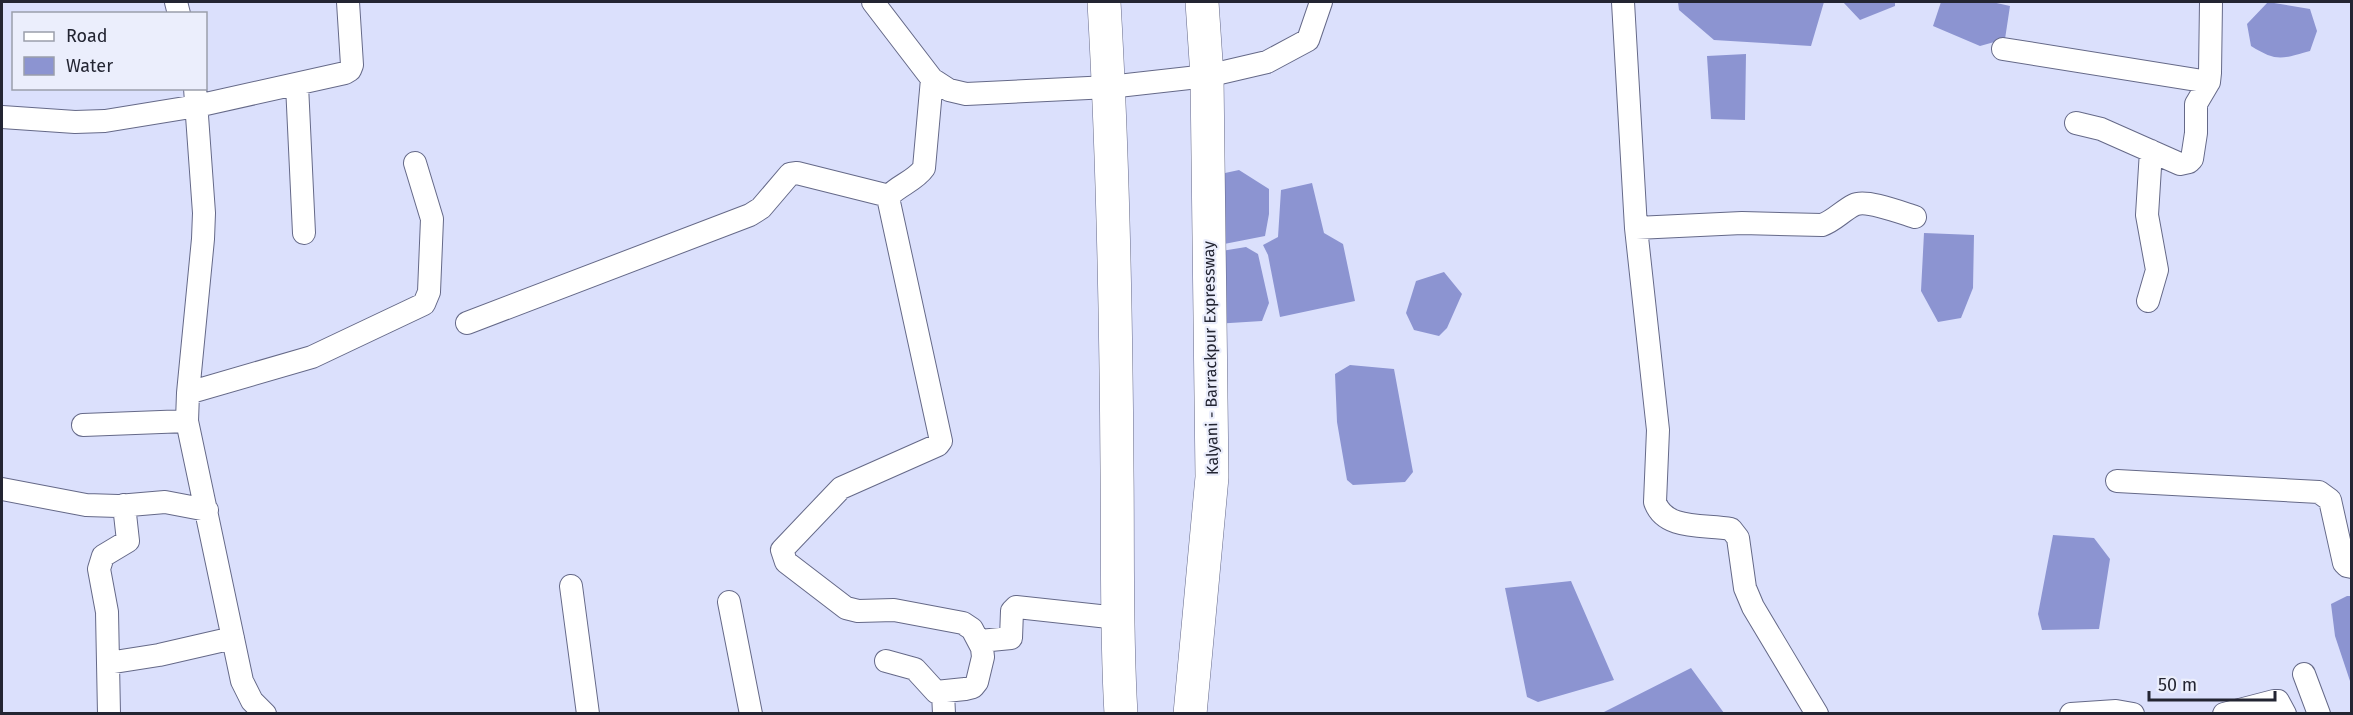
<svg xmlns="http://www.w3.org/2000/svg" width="2353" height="715" viewBox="0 0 2353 715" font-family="'Fira Sans',sans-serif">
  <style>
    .water { fill: #8c94d1 }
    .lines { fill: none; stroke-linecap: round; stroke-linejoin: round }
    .minor-casing { stroke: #656988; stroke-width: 24 }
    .highway-casing { stroke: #656988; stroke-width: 34 }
    .minor { stroke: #fff; stroke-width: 22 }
    .highway { stroke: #fff; stroke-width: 33 }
    .labels { text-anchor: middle; stroke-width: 4.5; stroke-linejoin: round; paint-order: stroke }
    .street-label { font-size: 16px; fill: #232532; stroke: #ebeefc }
  </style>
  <rect width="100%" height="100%" fill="#dbe0fc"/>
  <path class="water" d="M 1678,2 L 1824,2 L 1811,46 L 1714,40 L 1679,10 Z
    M 1843,2 L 1895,2 L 1895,6 L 1860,20 Z
    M 1941,2 L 1992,2 L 2010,6 L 2005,39 L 1980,46 L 1933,26 Z
    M 2268,2 L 2310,9 L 2317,31 L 2310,51 C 2281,59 2277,62 2251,46 L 2247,24 Z
    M 1746,54 L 1745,120 L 1711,119 L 1707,56 Z
    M 1239,170 L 1269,189 L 1269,214 L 1265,236 L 1219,245 L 1211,176 Z
    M 1312,183 L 1324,233 L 1343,244 L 1355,301 L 1280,317 L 1268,255 L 1263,245 L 1278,237 L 1281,190 Z
    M 1924,233 L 1974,235 L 1973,288 L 1961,318 L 1938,322 L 1921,291 Z
    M 1246,247 L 1258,254 L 1269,303 L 1262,321 L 1214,324 L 1197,255 Z
    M 1444,272 L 1462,294 L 1447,328 L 1439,336 L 1414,330 L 1406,313 L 1416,281 Z
    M 1350,365 L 1394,369 L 1413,472 L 1405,482 L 1353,485 L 1347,480 L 1337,422 L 1335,374 Z
    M 2053,535 L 2094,538 L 2110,559 L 2099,629 L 2042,630 L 2038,614 Z
    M 1571,581 L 1614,680 L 1538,702 L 1527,697 L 1505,588 Z
    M 2347,596 L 2351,596 L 2351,684 L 2335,636 L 2331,604 Z
    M 1691,668 L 1724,713 L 1602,713 Z"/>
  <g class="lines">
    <defs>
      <path id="minor" d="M 176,2 L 179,14
        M 873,2 L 932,79 L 949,90 L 966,94 L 1109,87 L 1207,76 L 1267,62 L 1308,40 L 1321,2
        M 1623,2 L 1636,228 L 1658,430 L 1655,502 C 1665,531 1705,524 1731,529 L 1738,538 L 1745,588 L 1753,607 L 1817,714
        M 2003,49 L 2209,82
        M 297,85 L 304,233
        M 195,88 L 204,213 L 203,239 L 188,393 L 187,421 L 242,681 L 252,701 L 265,714
        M 2,117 L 75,122 L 105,121 L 197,106 L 345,73 L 350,70 L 352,65 L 348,2
        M 2076,123 L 2101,129 L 2180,164 L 2189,162 L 2192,159 L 2196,133 L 2196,104 L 2209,82 L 2210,73 L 2211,2
        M 1636,228 L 1742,223 L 1822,225 C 1834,221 1842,211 1854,205 C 1866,199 1902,213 1915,217
        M 2148,301 L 2157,270 L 2147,215 L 2151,151
        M 467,323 L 750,215 L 761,208 L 790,174 L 797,173 L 889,196
        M 188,393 L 312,357 L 424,304 L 429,292 L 432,219 L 415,163
        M 83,425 L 187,421
        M 2117,481 L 2319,492 L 2330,500 L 2344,563 L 2347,566 L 2352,567
        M 2,489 L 86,505 L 118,506 L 165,502 L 207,510
        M 571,586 L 588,714
        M 729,602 L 751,714
        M 980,641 L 1011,638 L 1012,611 L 1016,607 L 1118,618
        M 886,661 L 915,669 L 936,692 L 965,689 L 973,687 L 977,682 L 983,657 L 982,648 L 972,629 L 963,623 L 894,610 L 858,611 L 846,608 L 786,562 L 782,550 L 841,488 L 938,445 L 941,441 L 889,202 L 889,196 C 899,185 915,181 924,168 L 932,79
        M 108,663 L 159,655 L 233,638
        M 2304,674 L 2319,714
        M 943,692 L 944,714
        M 109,714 L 107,612 L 99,569 L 103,556 L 128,541 L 124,505
        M 2071,714 L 2116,711 L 2133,714
        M 2224,714 L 2274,701 L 2278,701 L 2285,714"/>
      <path id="highway" d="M 1104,2 C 1113,157 1116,313 1117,469 C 1118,550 1116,632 1121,714
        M 1190,714 L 1212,477 L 1207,76 L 1202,2"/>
    </defs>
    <use href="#minor" class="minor-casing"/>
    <use href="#highway" class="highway-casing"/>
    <use href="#minor" class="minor"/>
    <use href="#highway" class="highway"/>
  </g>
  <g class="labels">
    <g class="street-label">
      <text transform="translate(1210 358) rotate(-91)" y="6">Kalyani - Barrackpur Expressway</text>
    </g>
  </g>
  <rect width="2353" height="715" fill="none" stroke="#232532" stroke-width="6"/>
  <rect x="12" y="12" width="195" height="78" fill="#ebeefc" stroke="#9b9eab" stroke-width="1.5"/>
  <rect x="24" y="32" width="30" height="9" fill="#ffffff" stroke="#9b9eab" stroke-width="1.5"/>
  <text x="66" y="42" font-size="18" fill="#232532">Road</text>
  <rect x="24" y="57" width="30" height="18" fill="#8c94d1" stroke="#9b9eab" stroke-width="1.5"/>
  <text x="66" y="72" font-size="18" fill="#232532">Water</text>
  <path d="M2149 691v9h126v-9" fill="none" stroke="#232532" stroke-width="3"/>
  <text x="2158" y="691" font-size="18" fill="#232532" stroke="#ebeefc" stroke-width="4.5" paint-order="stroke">50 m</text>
</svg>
